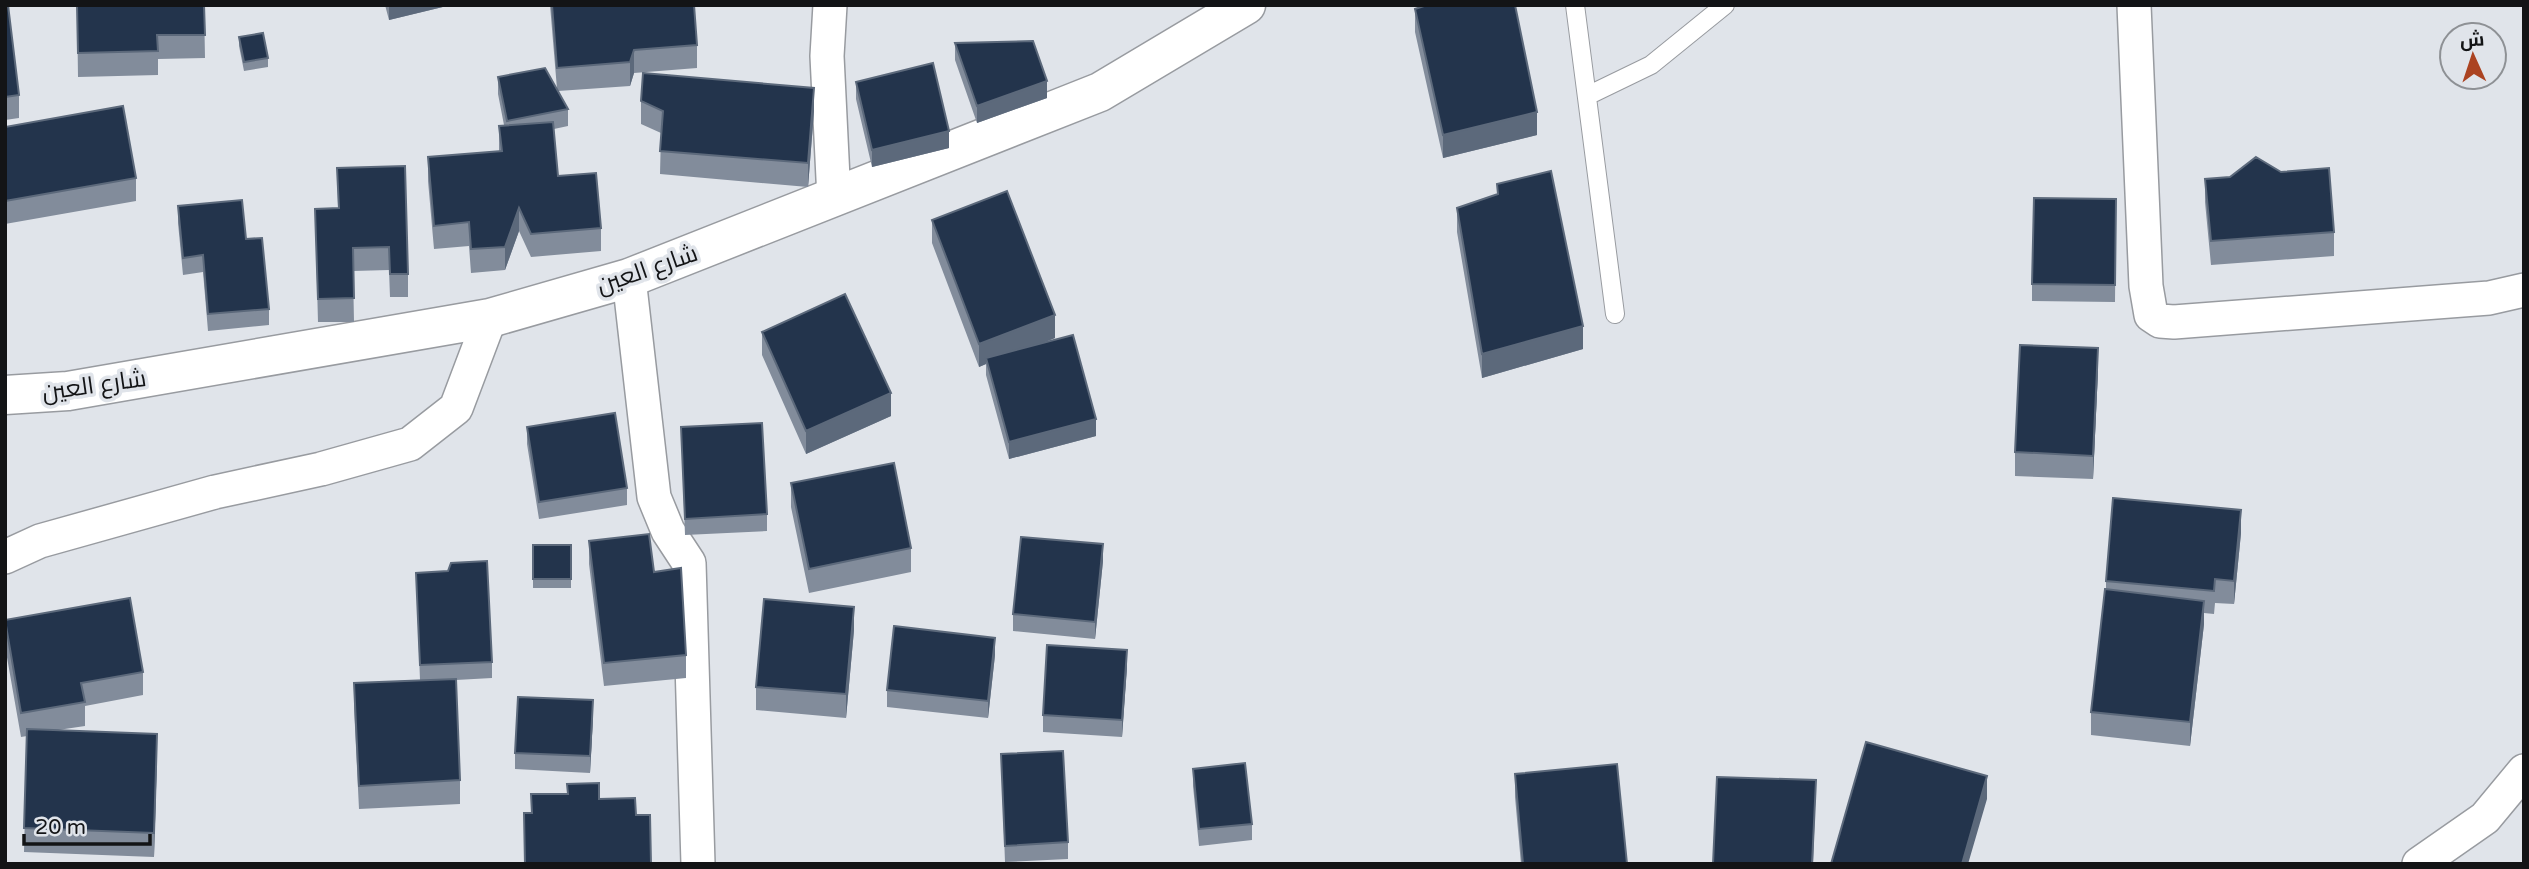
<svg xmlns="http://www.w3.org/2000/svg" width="2529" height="869" viewBox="0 0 2529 869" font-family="'Varela Round',Cairo,sans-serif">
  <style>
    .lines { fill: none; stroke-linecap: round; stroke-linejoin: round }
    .lane-casing { stroke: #989ba0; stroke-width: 20 }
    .street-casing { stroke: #989ba0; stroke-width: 36 }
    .secondary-casing { stroke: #989ba0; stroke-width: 41 }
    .lane { stroke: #fff; stroke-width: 18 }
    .street { stroke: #fff; stroke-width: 33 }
    .secondary { stroke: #fff; stroke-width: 38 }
    .wall { fill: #828c9b }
    .shaded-wall { fill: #5c697b }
    .building { fill: #23344c; stroke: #5c697b; stroke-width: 2 }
    .labels { text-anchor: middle; stroke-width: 7; stroke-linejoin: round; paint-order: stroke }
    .street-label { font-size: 24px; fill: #131416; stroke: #e0e4ea }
  </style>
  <rect width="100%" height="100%" fill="#e0e4ea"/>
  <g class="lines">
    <defs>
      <path id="lane" d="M 1575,5 L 1615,314
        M 1587,96 L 1651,65 L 1725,5"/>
      <path id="street" d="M 830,5 L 827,56 L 834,199
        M 2134,5 L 2146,286 L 2151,315 L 2160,321 L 2174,322 L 2489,298 L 2524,290
        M 629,278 L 654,497 L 668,531 L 689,563 L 698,864
        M 5,557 L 40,541 L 215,492 L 321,469 L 410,444 L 456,408 L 490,318
        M 2419,864 L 2485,818 L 2524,771"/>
      <path id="secondary" d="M 5,395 L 68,391 L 490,318 L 629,278 L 1100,92 L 1246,5"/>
    </defs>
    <use href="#lane" class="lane-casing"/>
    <use href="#street" class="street-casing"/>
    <use href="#secondary" class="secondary-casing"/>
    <use href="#lane" class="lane"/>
    <use href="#street" class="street"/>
    <use href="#secondary" class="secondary"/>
  </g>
  <path class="wall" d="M 5,5 L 19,95 L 19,118 L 5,120 Z
    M 77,5 L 204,5 L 205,58 L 158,59 L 158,75 L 78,77 Z
    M 385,5 L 451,5 L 389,20 Z
    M 550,5 L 694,5 L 697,45 L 697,68 L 634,73 L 630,86 L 558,91 L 568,109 L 568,126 L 554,129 L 558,176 L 601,228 L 601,251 L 531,257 L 519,231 L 505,270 L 471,273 L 469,246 L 434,249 L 428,181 L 428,157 L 499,151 L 499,126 L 504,125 L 498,94 L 498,77 L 557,89 Z
    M 1415,9 L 1537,135 L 1443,158 L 1415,32 Z
    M 239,37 L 268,58 L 268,67 L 244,71 L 239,46 Z
    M 955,43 L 1047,98 L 977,123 L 955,60 Z
    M 856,82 L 949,148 L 872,167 L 856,99 Z
    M 641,101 L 814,111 L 808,187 L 660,174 L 661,133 L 641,124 Z
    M 5,127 L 136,178 L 136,201 L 5,224 Z
    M 337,168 L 408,274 L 408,297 L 390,297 L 389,270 L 353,271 L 354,322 L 318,322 L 315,209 L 338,208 Z
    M 2205,179 L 2334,232 L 2334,256 L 2211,265 L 2205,202 Z
    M 1497,184 L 1583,349 L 1482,378 L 1457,232 L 1457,208 L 1497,194 Z
    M 2116,199 L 2115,302 L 2032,301 L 2032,284 Z
    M 178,206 L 246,239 L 269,309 L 269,325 L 208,331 L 203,272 L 183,275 L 178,223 Z
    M 932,220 L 1055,338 L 1040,344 L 1096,436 L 1009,459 L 986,375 L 986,364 L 979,367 L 932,243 Z
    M 762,332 L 891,416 L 806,454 L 762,355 Z
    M 2098,371 L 2093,479 L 2015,476 L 2015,452 Z
    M 527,427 L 627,488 L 627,505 L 539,519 L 527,444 Z
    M 681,427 L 767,514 L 767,531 L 685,535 Z
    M 791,483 L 911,548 L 911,572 L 809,593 L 791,507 Z
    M 2241,533 L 2234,604 L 2215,603 L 2214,614 L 2204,613 L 2204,624 L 2190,746 L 2091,735 L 2091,712 L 2106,589 L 2106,581 Z
    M 589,541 L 654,572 L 686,655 L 686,678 L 604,686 L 589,564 Z
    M 533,545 L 571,545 L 571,588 L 533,588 Z
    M 1103,561 L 1095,639 L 1013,631 L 1013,614 Z
    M 416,573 L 492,662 L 492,678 L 456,680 L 460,780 L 460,804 L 359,809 L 354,707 L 354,683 L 420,680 Z
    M 5,620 L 143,672 L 143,695 L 85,706 L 85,726 L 58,730 L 157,757 L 154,857 L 24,852 L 27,736 L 21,737 L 5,646 Z
    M 854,630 L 846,718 L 756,710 L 756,687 Z
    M 995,655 L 988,718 L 887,707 L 887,690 Z
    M 1127,667 L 1122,737 L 1043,732 L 1043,715 Z
    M 593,717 L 590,773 L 515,769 L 515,753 Z
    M 1001,754 L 1068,842 L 1068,859 L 1005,862 Z
    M 1193,769 L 1252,824 L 1252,840 L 1199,846 L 1193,786 Z
    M 1515,774 L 1627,864 L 1521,864 L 1515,797 Z"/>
  <path class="shaded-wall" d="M 389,5 L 451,5 L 389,20 Z
    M 634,50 L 634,73 L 630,86 L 630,62 Z
    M 1047,81 L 1047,98 L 977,123 L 977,106 Z
    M 814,88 L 814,111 L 808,187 L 808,163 Z
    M 1537,112 L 1537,135 L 1443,158 L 1443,135 Z
    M 949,131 L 949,148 L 872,167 L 872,150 Z
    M 519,208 L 519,231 L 505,270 L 505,247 Z
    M 1055,315 L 1055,338 L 988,364 L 986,358 L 986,364 L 979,367 L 979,344 Z
    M 1583,326 L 1583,349 L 1482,378 L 1482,354 Z
    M 2098,348 L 2098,371 L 2093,479 L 2093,456 Z
    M 891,393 L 891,416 L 806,454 L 806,431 Z
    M 1096,419 L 1096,436 L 1009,459 L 1009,442 Z
    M 2241,510 L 2241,533 L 2234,604 L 2234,581 Z
    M 1103,544 L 1103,561 L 1095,639 L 1095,622 Z
    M 2204,601 L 2204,624 L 2190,746 L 2190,722 Z
    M 854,607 L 854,630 L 846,718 L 846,694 Z
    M 995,638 L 995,655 L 988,718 L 988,701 Z
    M 1127,650 L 1127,667 L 1122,737 L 1122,720 Z
    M 593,700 L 593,717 L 590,773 L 590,756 Z
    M 157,734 L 157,757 L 154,857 L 154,833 Z
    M 1987,776 L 1987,799 L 1968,864 L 1962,864 Z
    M 1816,780 L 1813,864 L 1812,864 Z"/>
  <path class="building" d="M 5,5 L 8,5 L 19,95 L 5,97 Z
    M 77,5 L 204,5 L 205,35 L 157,35 L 158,51 L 78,53 Z
    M 552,5 L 694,5 L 697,45 L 634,50 L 630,62 L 557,68 Z
    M 1427,5 L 1515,5 L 1537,112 L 1443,135 L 1415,9 Z
    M 263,33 L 268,58 L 244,62 L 239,37 Z
    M 1033,41 L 1047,81 L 977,106 L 955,43 Z
    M 933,63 L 949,131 L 872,150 L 856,82 Z
    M 545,68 L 568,109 L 507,121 L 498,77 Z
    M 643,73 L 814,88 L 808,163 L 660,151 L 663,111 L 641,101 Z
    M 123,106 L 136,178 L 5,201 L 5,127 Z
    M 553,122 L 558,176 L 596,173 L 601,228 L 531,234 L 519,208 L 505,247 L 471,249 L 469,222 L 434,226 L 428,157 L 502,151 L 499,126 Z
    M 2256,157 L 2281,172 L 2329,168 L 2334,232 L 2211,241 L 2205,179 L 2230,177 Z
    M 405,166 L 408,274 L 390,274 L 389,247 L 353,248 L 354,298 L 318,299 L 315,209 L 339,208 L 337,168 Z
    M 1551,171 L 1583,326 L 1482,354 L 1457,208 L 1498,194 L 1497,184 Z
    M 1007,191 L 1055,315 L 979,344 L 932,220 Z
    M 2034,198 L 2116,199 L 2115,285 L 2032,284 Z
    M 242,200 L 246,239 L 262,238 L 269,309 L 208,314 L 203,255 L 183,258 L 178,206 Z
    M 845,294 L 891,393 L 806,431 L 762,332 Z
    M 1073,335 L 1096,419 L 1009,442 L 986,358 Z
    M 2020,345 L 2098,348 L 2093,456 L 2015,452 Z
    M 615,413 L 627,488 L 539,502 L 527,427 Z
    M 762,423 L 767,514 L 685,519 L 681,427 Z
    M 894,463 L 911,548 L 809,569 L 791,483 Z
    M 2113,498 L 2241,510 L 2234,581 L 2215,579 L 2214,591 L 2106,581 Z
    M 649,534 L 654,572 L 681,568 L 686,655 L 604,663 L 589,541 Z
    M 1021,537 L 1103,544 L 1095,622 L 1013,614 Z
    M 533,545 L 571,545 L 571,579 L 533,579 Z
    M 487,561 L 492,662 L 420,665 L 416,573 L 448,571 L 451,563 Z
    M 2105,589 L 2204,601 L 2190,722 L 2091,712 Z
    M 130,598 L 143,672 L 81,683 L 85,702 L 21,713 L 5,620 Z
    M 764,599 L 854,607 L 846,694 L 756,687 Z
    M 894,626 L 995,638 L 988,701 L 887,690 Z
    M 1047,645 L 1127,650 L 1122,720 L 1043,715 Z
    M 456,679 L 460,780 L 359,786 L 354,683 Z
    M 518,697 L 593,700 L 590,756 L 515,753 Z
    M 27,729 L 157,734 L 154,833 L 24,828 Z
    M 1866,742 L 1987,776 L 1962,864 L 1831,864 Z
    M 1063,751 L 1068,842 L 1005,846 L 1001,754 Z
    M 1245,763 L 1252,824 L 1199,829 L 1193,769 Z
    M 1617,764 L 1627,864 L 1523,864 L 1515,774 Z
    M 1717,777 L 1816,780 L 1812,864 L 1713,864 Z
    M 599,783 L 599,799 L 635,798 L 636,815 L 650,815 L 651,864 L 525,864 L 524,813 L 532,813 L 531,794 L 568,794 L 567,784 Z"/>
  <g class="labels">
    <g class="street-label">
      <text transform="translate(647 269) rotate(-19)" y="8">شارع العين</text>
      <text transform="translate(94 385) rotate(-8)" y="8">شارع العين</text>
    </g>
  </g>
  <rect width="2529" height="869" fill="none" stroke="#131416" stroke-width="14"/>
  <g transform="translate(2473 56) rotate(357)"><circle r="33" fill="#e0e4ea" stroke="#8e9195" stroke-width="2"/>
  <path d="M0-5L12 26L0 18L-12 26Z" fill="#ab4321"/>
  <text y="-10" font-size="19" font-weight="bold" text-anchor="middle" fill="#131416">ش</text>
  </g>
  <path d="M24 834v10h126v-10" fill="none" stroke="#131416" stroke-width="3.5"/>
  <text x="35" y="834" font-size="21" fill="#131416" stroke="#e0e4ea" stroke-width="5" paint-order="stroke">20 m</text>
</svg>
